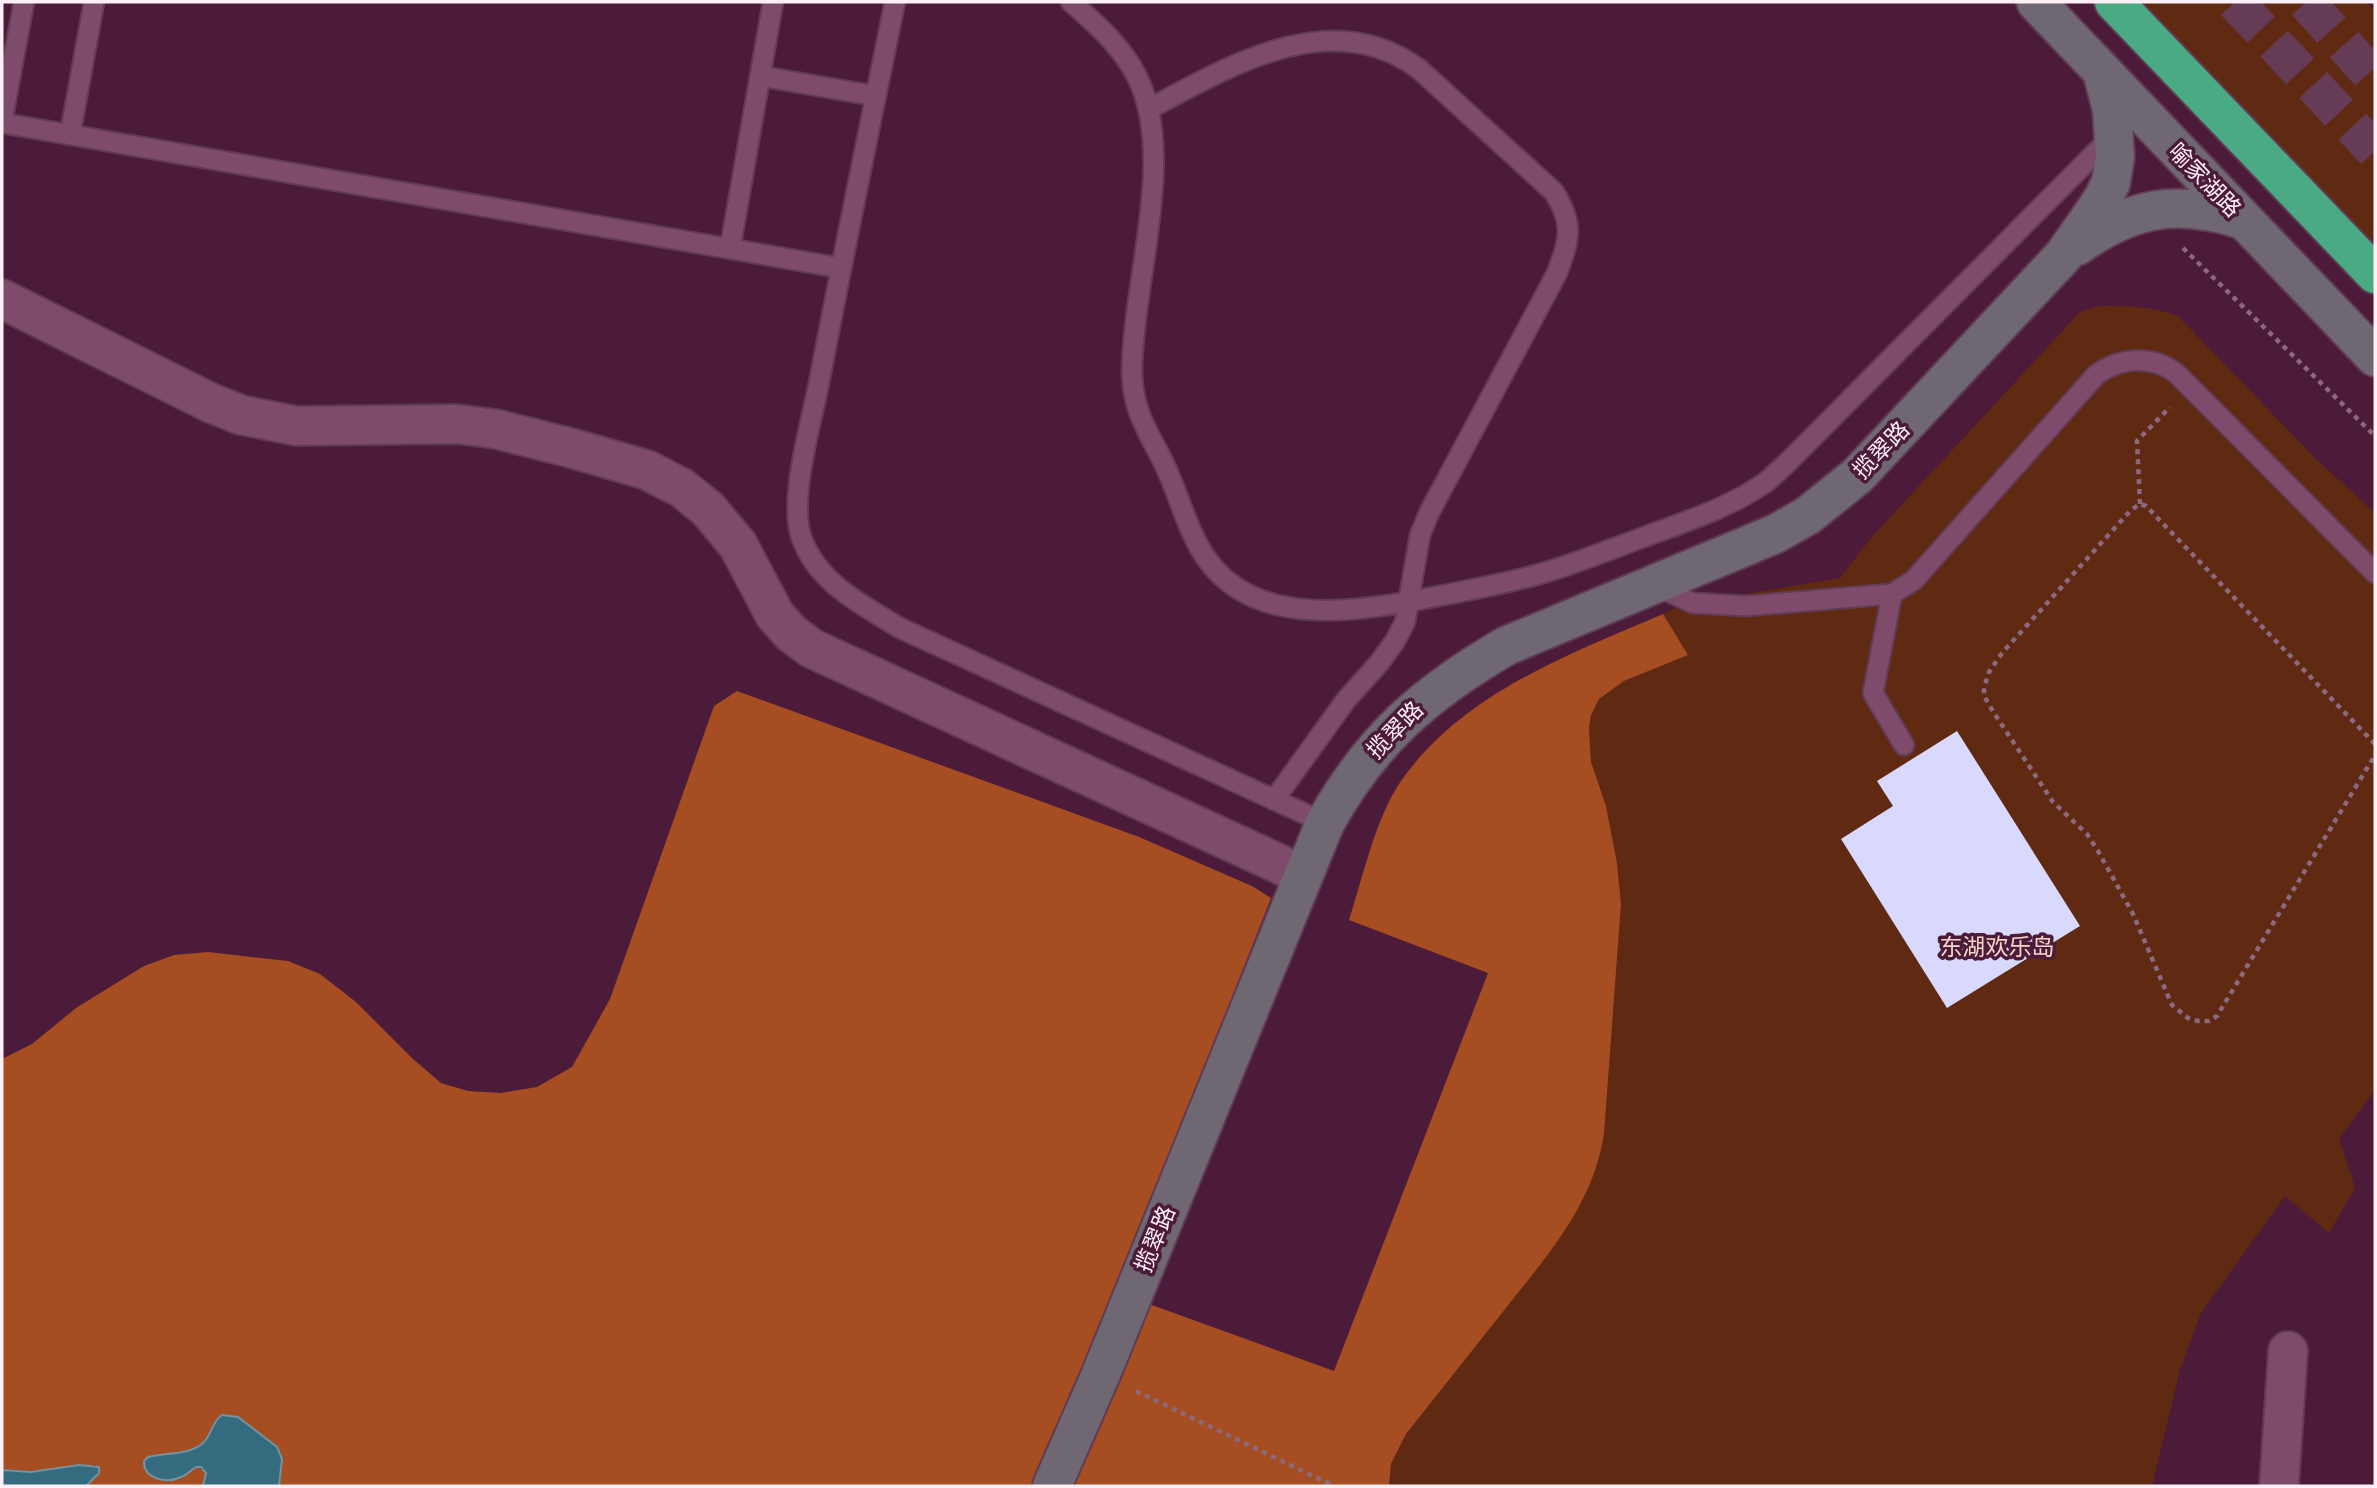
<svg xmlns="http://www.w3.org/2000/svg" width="2377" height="1488" viewBox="0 0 2377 1488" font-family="'Varela Round','Noto Sans SC',sans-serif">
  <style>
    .green { fill: #5f2a11 }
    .forest { fill: #a64d21 }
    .water { fill: #356b7f; stroke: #7193a3; stroke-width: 2 }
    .building { fill: #d8d9fd }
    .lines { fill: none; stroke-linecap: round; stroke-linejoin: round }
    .highway-tunnel { stroke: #663b55; stroke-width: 38; stroke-dasharray: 38 19; stroke-linecap: butt }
    .lane-casing { stroke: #603b53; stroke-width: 23 }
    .street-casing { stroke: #603b53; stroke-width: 42 }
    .secondary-casing { stroke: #603b53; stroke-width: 42 }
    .highway-casing { stroke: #603b53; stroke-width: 42 }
    .path { stroke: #8c697f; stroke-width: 4.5; stroke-dasharray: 5 5; stroke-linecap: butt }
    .lane { stroke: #7f4b6a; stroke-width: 19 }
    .street { stroke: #7f4b6a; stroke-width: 38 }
    .secondary { stroke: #6f6872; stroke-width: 38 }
    .highway { stroke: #49aa84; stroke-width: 38 }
    .labels { text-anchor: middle; stroke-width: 7; stroke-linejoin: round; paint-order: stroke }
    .street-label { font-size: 23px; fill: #fceff6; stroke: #4b1b39 }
    .park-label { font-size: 23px; fill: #f4d6c9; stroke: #4b1b39 }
  </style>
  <rect width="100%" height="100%" fill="#4b1b39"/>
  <path class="green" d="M 2140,2 L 2366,2 L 2375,11 L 2375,249 Z
    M 2099,306 C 2127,306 2152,306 2178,316 L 2316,459 L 2375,513 L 2375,1090 L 2339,1139 L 2355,1188 L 2329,1233 L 2285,1196 L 2201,1313 L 2180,1370 L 2152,1486 L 1389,1486 L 1391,1464 L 1406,1434 C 1438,1394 1470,1353 1502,1313 C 1546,1257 1593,1206 1604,1134 L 1621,904 L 1617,863 L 1606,806 L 1591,762 L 1589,728 L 1591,715 L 1599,699 L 1624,681 L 1688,655 L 1663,614 L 1709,592 L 1717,596 L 1728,597 L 1840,578 L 1870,539 L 2080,312 Z"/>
  <path class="forest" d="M 1663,614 L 1688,655 L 1624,681 L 1599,699 L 1591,715 L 1589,728 L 1591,762 L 1606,806 L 1617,863 L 1621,904 L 1604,1134 C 1593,1206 1546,1257 1502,1313 C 1470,1353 1438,1394 1406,1434 L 1391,1464 L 1389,1486 L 279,1486 C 282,1470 284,1452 269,1441 L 217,1419 C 209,1439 199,1451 177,1452 L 188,1473 L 196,1467 L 204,1470 L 206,1476 L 203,1486 L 86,1486 L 96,1465 C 64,1465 34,1475 2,1470 L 2,1059 L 32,1044 L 76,1008 L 144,966 L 174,955 L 208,952 L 288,961 L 320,974 L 356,1002 L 413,1059 L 441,1083 L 468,1091 L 500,1093 L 537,1087 L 572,1067 L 610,999 L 714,706 L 737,691 L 1139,837 L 1252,886 L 1271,898 L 1116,1292 L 1334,1371 L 1488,973 L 1349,920 C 1363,877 1375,819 1401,781 C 1463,693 1568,655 1663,614 Z"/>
  <path class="water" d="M 222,1415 L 238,1417 L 277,1447 L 282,1459 L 279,1486 L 203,1486 L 206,1473 L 201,1467 L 196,1467 C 191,1470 187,1475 181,1477 C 167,1484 143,1479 144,1461 L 148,1457 C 166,1452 188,1456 203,1443 C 212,1435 212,1421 222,1415 Z
    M 79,1465 L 99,1467 L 99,1473 L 86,1486 L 2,1486 L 2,1470 L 31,1472 Z"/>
  <path class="building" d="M 1957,731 L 2080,926 L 1947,1008 L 1841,839 L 1893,806 L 1877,781 Z"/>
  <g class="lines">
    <path class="highway-tunnel" d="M 2235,2 L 2375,151
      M 2306,2 L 2375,79"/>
    <defs>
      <path id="lane" d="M 895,2 C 869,129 843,256 819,383 C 811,423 789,499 801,536 C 816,582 862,605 900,628 L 1325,823
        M 1071,2 C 1098,25 1129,53 1142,88 C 1173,169 1132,286 1132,373 C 1133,418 1154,438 1170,477 C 1182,505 1190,537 1209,562 C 1263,634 1375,608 1449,594 C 1484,587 1519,581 1553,570 C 1585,560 1616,547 1647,536 C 1687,521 1731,507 1766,482 C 1777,473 1788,462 1798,452 L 2112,136
        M 760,76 L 876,96
        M 1149,109 C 1229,66 1332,4 1419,69 L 1554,192 C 1574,224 1570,239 1557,273 L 1429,513 L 1420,535 L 1405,622 L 1395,641 L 1380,662 L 1346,700 L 1274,800
        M 2,121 L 24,2
        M 2,123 L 841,268
        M 70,135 L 94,2
        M 730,249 L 773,2
        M 1654,585 L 1693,603 L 1746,606 L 1892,594 L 1914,580 L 2096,375 C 2120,357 2152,355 2176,373 L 2375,573
        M 1892,594 L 1873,693 L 1904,745"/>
      <path id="street" d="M 2,299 L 211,403 L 241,415 L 297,426 L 456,424 L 496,429 L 571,448 L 647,470 L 682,488 L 708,509 L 738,545 L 775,615 L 791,633 L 811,648 L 1303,875
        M 2279,1486 L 2288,1351"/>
      <path id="secondary" d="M 2036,2 L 2375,357
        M 2077,246 C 2134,206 2177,199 2244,220
        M 1052,1486 L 1101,1374 L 1325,823 C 1371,740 1424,694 1506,646 L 1775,534 L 1807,516 L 1857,476 L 2064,255 L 2092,215 L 2104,197 L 2111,182 L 2115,157 L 2112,110 L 2102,71"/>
      <path id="highway" d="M 2114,2 L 2375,274"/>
    </defs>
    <use href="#lane" class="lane-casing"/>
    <use href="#street" class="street-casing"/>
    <use href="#secondary" class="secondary-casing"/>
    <use href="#highway" class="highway-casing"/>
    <path class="path" d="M 2183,248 L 2375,436
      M 2140,504 L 2137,441 L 2170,407
      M 2375,744 L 2146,506 L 2140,504 L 2131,510 L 2002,653 L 1989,672 L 1984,688 L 1984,696 L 1994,713 L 2053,802 L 2087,834 L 2098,851 L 2133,914 L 2172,1005 L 2188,1018 L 2198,1021 L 2209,1021 L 2217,1016 L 2375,755
      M 1136,1391 L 1334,1486"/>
    <use href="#lane" class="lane"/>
    <use href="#street" class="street"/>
    <use href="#secondary" class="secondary"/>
    <use href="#highway" class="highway"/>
  </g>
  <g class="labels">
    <g class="street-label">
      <text transform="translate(2205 180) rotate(46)" y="8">喻家湖路</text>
      <text transform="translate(1881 450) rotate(-46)" y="8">揽翠路</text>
      <text transform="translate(1395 730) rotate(-46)" y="8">揽翠路</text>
      <text transform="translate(1155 1239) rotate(-68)" y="8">揽翠路</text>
    </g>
    <g class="park-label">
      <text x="1997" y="955">东湖欢乐岛</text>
    </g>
  </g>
  <rect width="2377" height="1488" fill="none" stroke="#fceff6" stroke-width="7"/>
</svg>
